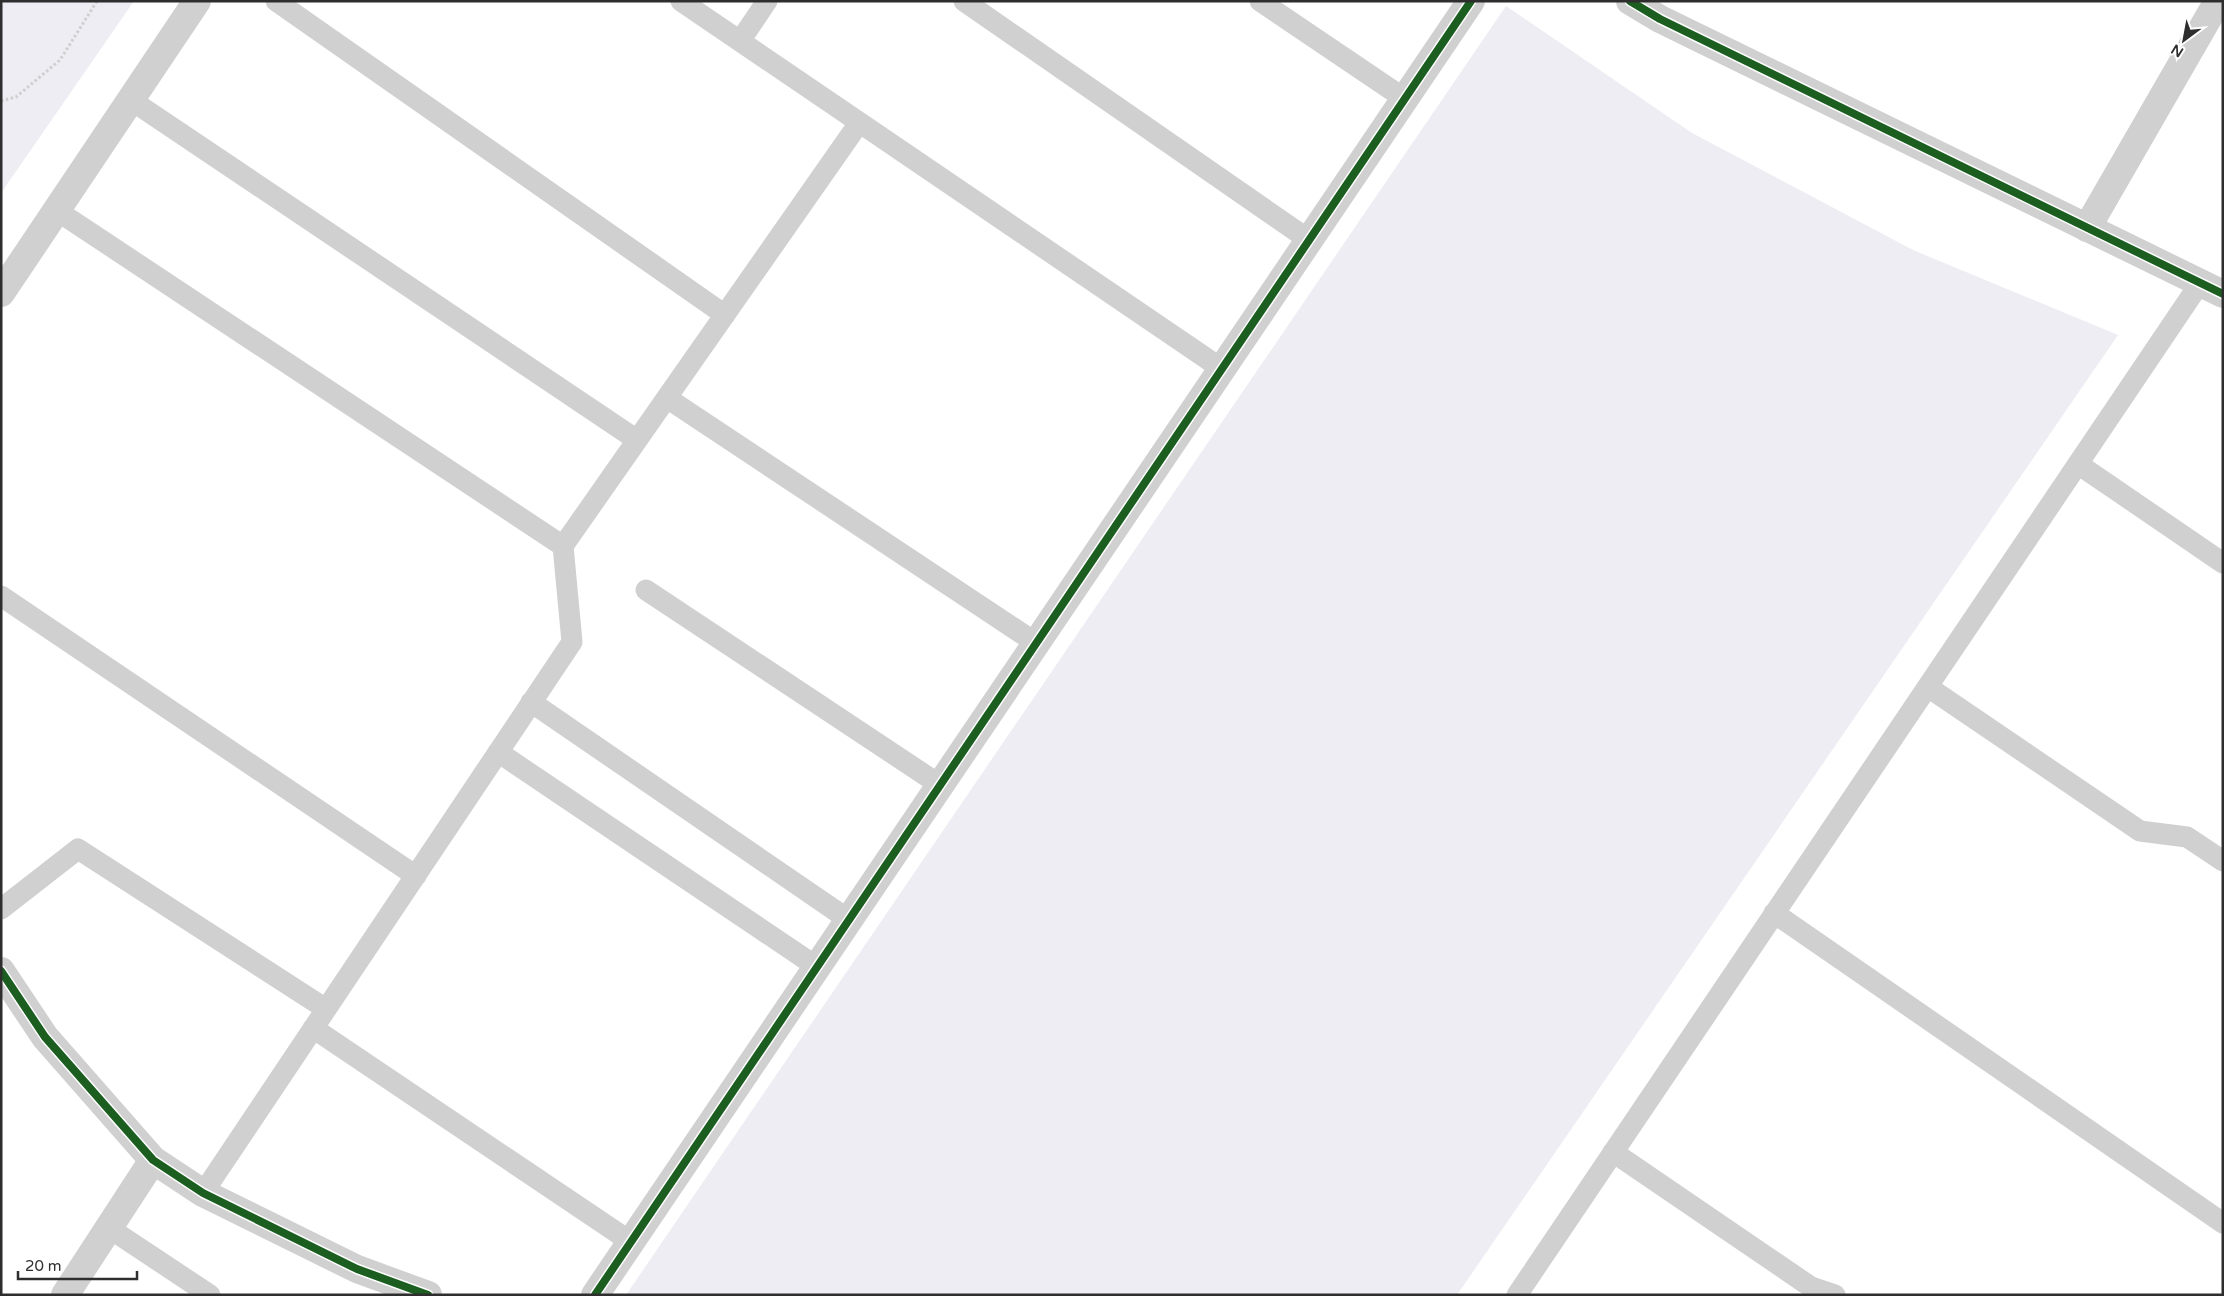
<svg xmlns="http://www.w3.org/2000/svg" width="2224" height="1296" viewBox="0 0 2224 1296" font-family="'Varela Round',sans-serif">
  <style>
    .green { fill: #ededf3 }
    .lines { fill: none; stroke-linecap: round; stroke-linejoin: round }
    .path { stroke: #cfcfcf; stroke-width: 3; stroke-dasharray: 2.5 2.5; stroke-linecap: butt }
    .service { stroke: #d0d0d0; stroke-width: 21 }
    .minor { stroke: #d0d0d0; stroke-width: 28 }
    .cycleway-casing { stroke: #fff; stroke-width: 11 }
    .cycleway { stroke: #1b5e20; stroke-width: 8 }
  </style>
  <rect width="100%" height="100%" fill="#fff"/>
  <path class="green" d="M 1,1 L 134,1 L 1,193 Z
    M 1506,6 L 1692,133 L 1913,250 L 2118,335 L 1457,1295 L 626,1295 Z"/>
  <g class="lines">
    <path class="path" d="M 1,101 L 16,97 L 60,60 L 97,1"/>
    <path class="service" d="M 276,1 L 725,315
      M 681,1 L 1222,369
      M 964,1 L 1309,240
      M 1260,1 L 1405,99
      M 740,41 L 767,1
      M 131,100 L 637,440
      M 56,210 L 563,546
      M 667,398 L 1036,643
      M 2078,464 L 2223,563
      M 646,590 L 940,785
      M 1,596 L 416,876
      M 1928,687 L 2140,831 L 2187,837 L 2223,861
      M 531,702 L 849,920
      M 498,752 L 817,967
      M 1,909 L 78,849 L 326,1009
      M 1774,913 L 2223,1223
      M 313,1028 L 631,1242
      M 1613,1152 L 1811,1287 L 1835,1295
      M 203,1193 L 572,642 L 563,546 L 859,123
      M 109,1228 L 210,1295
      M 1517,1295 L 2200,283"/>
    <path class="minor" d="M 1630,1 L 1660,19 L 2223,294
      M 2087,228 L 2218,1
      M 1,293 L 197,1
      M 1,971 L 45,1037 L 153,1160 L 203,1193 L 357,1269 L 428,1295
      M 65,1295 L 153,1160
      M 595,1295 L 1471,1"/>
    <defs>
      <path id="cycleway" d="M 1630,1 L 1660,19 L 2223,294
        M 1,971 L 45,1037 L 153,1160 L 203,1193 L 357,1269 L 428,1295
        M 595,1295 L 1471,1"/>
    </defs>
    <use href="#cycleway" class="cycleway-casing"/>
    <use href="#cycleway" class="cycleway"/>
  </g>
  <rect width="2224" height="1296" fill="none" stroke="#2e2e2e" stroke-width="5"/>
  <g transform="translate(2184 40) rotate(212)" stroke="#ffffff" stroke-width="4" paint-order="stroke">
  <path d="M0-4L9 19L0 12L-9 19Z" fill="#2e2e2e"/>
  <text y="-8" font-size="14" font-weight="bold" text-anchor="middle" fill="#2e2e2e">N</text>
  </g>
  <path d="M18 1271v8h119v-8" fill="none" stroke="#2e2e2e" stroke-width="2.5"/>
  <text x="25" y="1271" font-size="15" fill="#2e2e2e" stroke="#ffffff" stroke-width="4" paint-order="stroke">20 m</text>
</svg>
